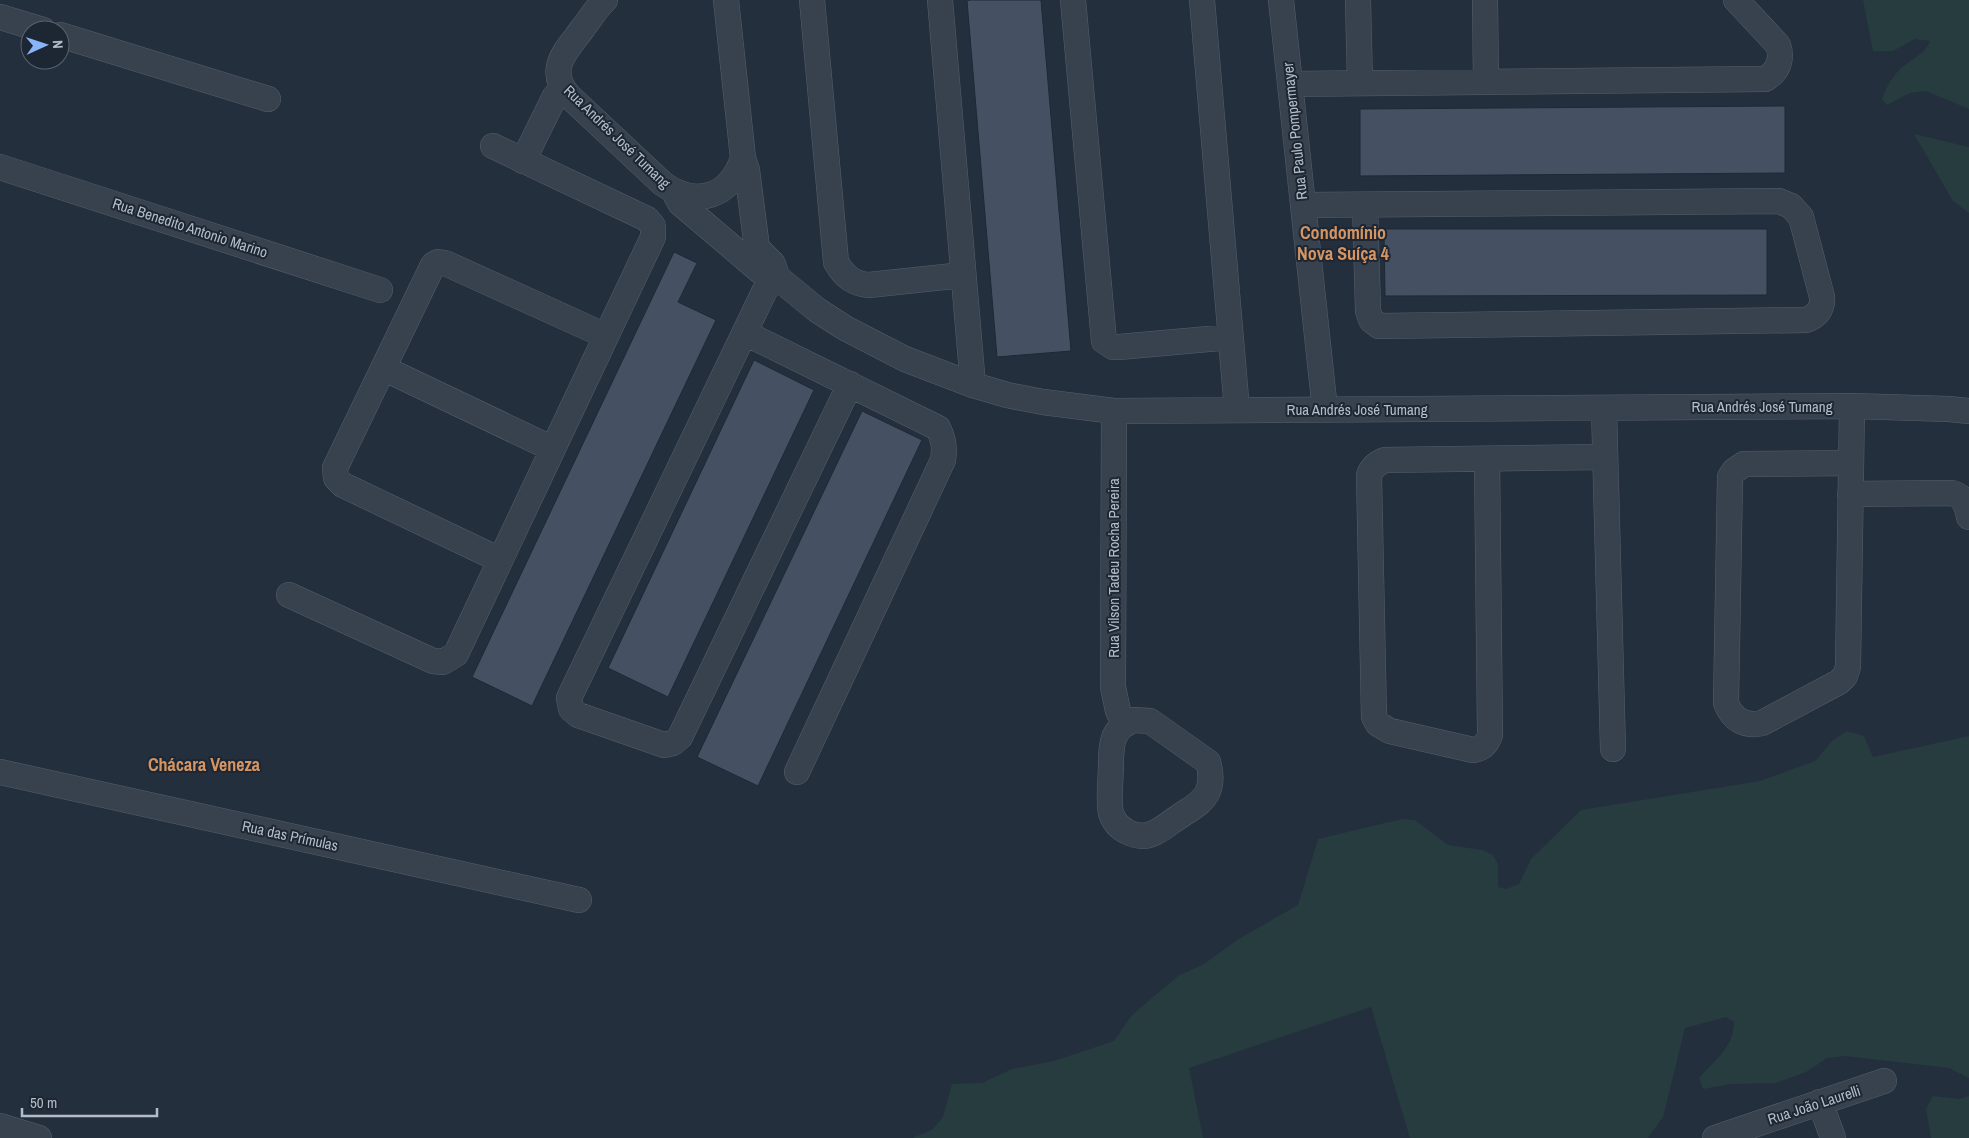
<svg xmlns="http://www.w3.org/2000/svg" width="1969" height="1138" viewBox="0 0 1969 1138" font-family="'Archivo Narrow',sans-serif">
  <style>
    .green { fill: #263c3f }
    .building { fill: #455162; stroke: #1f2835 }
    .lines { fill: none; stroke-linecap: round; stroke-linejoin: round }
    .minor-casing { stroke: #565f6c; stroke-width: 26 }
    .minor { stroke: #38414e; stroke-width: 25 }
    .labels { text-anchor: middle; stroke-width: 4; stroke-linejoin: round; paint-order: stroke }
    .street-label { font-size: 15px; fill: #b4bcc9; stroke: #1d2633 }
    .quarter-label { font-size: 18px; font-weight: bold; fill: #d59563; stroke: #1d2633 }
  </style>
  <rect width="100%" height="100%" fill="#242f3e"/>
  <path class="green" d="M 1863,0 L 1969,0 L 1969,109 L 1926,91 L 1910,93 L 1887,105 L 1882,99 C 1886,88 1892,77 1901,68 C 1911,60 1926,53 1930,41 L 1915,39 L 1893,51 L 1873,51 Z
    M 1914,134 L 1969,147 L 1969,213 L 1953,201 Z
    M 1847,731 L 1864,736 L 1873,757 L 1969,736 L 1969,1078 L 1949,1068 L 1845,1056 L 1827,1058 L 1806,1072 L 1776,1083 L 1731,1084 L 1703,1089 L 1699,1078 C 1715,1060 1734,1047 1734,1022 L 1726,1017 L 1685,1028 L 1663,1117 L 1648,1138 L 1410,1138 L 1371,1007 L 1189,1068 L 1203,1138 L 912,1138 L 932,1130 L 943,1117 L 952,1084 L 982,1083 L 1012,1069 L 1054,1061 L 1114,1041 L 1132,1015 L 1178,976 L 1204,964 L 1237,940 L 1298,905 L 1318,839 L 1402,819 L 1415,820 L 1448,845 L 1482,850 L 1493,855 L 1498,864 L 1498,887 L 1506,889 L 1519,884 L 1531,859 L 1581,810 L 1760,781 L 1815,761 L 1832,741 Z
    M 1933,1096 L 1959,1099 L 1969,1096 L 1969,1138 L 1931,1138 L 1926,1109 Z"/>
  <path class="building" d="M 970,0 L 1041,0 L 1071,351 L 997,357 L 967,1 Z
    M 1785,106 L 1785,173 L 1360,176 L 1360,109 Z
    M 1384,229 L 1767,229 L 1767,295 L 1385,296 Z
    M 674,252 L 697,263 L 678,302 L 716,320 L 532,706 L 472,677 Z
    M 754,360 L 814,390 L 668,697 L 608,668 Z
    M 862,411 L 922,440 L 758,786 L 697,757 Z"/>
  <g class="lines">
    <defs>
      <path id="minor" d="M 605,0 C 597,7 590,19 583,28 C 567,50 545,69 569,96 L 663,184 C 697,208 730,197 743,158 L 726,0
        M 812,0 L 836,262 C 844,276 853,284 869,285 L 963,275
        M 940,0 L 973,385
        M 1073,0 L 1104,341 L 1113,347 L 1119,347 L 1231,337
        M 1202,0 L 1237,410
        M 1281,0 L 1325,410
        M 1358,0 L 1360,83
        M 1485,0 L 1486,82
        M 0,17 L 43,30
        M 60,35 L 268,99
        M 1290,84 L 1765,79 C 1778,72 1783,59 1778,45 L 1736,0
        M 743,158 L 747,170 L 757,248 L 773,264 L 776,273
        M 523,161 L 555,96 L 564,90
        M 0,167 L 380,290
        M 674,192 L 680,203 L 760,271 L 777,277 L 817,310 L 845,328 L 905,359 L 973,385 L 1007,395 L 1043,402 L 1114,411 L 1852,406 L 1949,409 L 1969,411
        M 1303,205 L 1779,201 L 1791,206 L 1801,217 L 1822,297 C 1823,309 1817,316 1806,320 L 1379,326 L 1371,320 L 1368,311 L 1365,205
        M 777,277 L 765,290 L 569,698 L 571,709 L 578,715 L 664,745 L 673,743 L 680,737 L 850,384
        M 745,333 L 938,428 C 944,439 945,448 943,460 L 797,772
        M 383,368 L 553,449
        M 1604,408 L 1613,749
        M 1114,411 L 1113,687 L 1118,711 L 1125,724
        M 1487,459 L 1490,735 C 1487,744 1482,749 1473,750 L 1390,731 L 1378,724 L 1374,717 L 1369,475 C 1372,467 1377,463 1385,460 L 1605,457
        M 1851,463 L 1744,464 L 1734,471 L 1730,477 L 1726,703 C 1732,720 1746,727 1762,723 L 1839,682 L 1845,676 L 1848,667 L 1852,406
        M 1850,494 L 1952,493 C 1964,496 1967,506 1969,517
        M 500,560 L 343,485 L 336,478 L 335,468 L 433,265 L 438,262 L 445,263 L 606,336
        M 289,595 L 433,661 L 443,662 L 456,654 L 653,237 L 653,226 L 647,219 L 493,146
        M 1133,720 L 1150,721 L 1208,762 C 1211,772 1212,781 1208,791 C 1203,803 1190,809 1180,816 C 1172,821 1163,829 1154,833 C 1138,841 1116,830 1111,813 C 1108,800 1111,778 1111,764 C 1111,743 1112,729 1133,720 Z
        M 0,772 L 579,900
        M 1820,1102 L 1833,1138
        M 0,1126 L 39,1138
        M 1715,1138 L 1884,1081"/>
    </defs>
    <use href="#minor" class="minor-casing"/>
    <use href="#minor" class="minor"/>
  </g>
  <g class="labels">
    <g class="street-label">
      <text transform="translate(1295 131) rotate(-96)" y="5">Rua Paulo Pompermayer</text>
      <text transform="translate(617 137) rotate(44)" y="5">Rua Andrés José Tumang</text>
      <text transform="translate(190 228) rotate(18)" y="5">Rua Benedito Antonio Marino</text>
      <text x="1762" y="412">Rua Andrés José Tumang</text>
      <text x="1357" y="415">Rua Andrés José Tumang</text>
      <text transform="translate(1114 568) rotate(-90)" y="5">Rua Vilson Tadeu Rocha Pereira</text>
      <text transform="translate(290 836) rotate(12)" y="5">Rua das Prímulas</text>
      <text transform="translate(1814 1105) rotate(-18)" y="5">Rua João Laurelli</text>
    </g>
    <g class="quarter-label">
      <text x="1343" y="239">Condomínio<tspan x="1343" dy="21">Nova Suíça 4</tspan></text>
      <text x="204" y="771">Chácara Veneza</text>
    </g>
  </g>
  <g transform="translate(45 45) rotate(87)"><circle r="24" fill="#1d2633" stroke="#59626f"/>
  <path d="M0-4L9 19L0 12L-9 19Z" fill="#8ab4f8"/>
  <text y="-8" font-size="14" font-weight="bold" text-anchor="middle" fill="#b4bcc9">N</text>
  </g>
  <path d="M22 1108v8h135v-8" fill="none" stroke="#b4bcc9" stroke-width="2.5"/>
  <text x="30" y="1108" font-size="15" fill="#b4bcc9" stroke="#1d2633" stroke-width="4" paint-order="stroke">50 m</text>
</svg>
